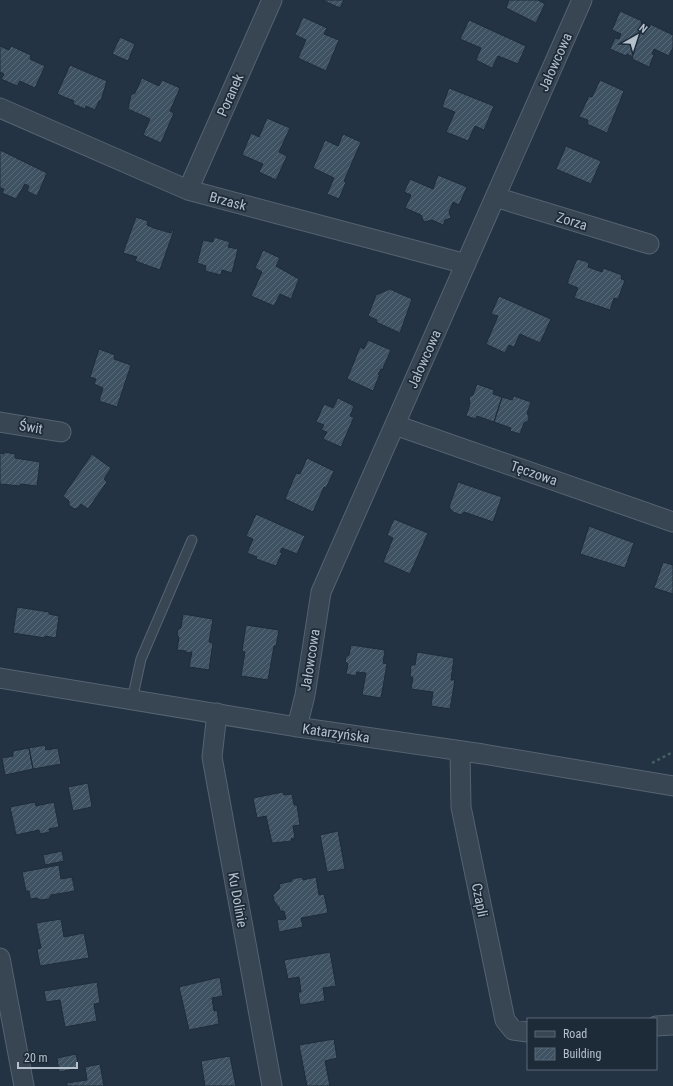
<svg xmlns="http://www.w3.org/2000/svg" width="673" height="1086" viewBox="0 0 673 1086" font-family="'Roboto Condensed',sans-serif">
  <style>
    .building { fill: url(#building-hatch); stroke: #1f2c3a }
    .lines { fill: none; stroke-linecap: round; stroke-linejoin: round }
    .lane-casing { stroke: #566370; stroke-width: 11 }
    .street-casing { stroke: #566370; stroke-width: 21 }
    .path { stroke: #446061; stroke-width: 2.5; stroke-dasharray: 3 3; stroke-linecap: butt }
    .lane { stroke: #384553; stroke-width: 9 }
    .street { stroke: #384553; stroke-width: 19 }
    .labels { text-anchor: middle; stroke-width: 3.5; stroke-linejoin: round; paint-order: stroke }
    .street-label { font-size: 14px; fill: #b5c0cd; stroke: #1d2a38 }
  </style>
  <defs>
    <pattern id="building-hatch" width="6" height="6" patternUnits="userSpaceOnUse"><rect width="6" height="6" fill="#3f5263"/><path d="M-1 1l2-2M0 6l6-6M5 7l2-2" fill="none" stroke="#586978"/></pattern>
  </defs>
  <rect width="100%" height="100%" fill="#233343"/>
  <path class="building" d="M 322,0 L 344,0 L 340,8 Z
    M 509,0 L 538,0 L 545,4 L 536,23 L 506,8 Z
    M 620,11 L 642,21 L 641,23 L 650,27 L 650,24 L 673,35 L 673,47 L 669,56 L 654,49 L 652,54 L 654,55 L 649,67 L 632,59 L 633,57 L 627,54 L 626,56 L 610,49 L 615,38 L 619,39 L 621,34 L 612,30 Z
    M 303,17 L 327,28 L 324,34 L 339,40 L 326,71 L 298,58 L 306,40 L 295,35 Z
    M 469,20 L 526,46 L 518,64 L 498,56 L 492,68 L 476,60 L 481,48 L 460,39 Z
    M 120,37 L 135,44 L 128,61 L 112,54 Z
    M 0,46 L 9,50 L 11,46 L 31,55 L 30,59 L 45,66 L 35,88 L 20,81 L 17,86 L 1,79 L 4,74 L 0,72 Z
    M 70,65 L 107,81 L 101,100 L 99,101 L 95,110 L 86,106 L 85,109 L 73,104 L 74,101 L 57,94 Z
    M 142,78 L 159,86 L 162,80 L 180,88 L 170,111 L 174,113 L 161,143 L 143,135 L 150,119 L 128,109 L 131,95 L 135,93 Z
    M 600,80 L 624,91 L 607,133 L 587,124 L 588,120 L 579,117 L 589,96 L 592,97 Z
    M 449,88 L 494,106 L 484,130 L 475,126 L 468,141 L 446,132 L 455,112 L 442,107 Z
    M 267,118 L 290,128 L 279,152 L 287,156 L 276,180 L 259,172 L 263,164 L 242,155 L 251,133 L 259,137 Z
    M 343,134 L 361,142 L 344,181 L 346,182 L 339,199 L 327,194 L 334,178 L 313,168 L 325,140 L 338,146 Z
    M 566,146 L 601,161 L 591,184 L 556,169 Z
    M 0,150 L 47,173 L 37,196 L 27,191 L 29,186 L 25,184 L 16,199 L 2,193 L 4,189 L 0,188 Z
    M 438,175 L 467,187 L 459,205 L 453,202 L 449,212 L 451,218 L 445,220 L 443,225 L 432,220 L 424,222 L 421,215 L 405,208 L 411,195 L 404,192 L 410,179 L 433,189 Z
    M 136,217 L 148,221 L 147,225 L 154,228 L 171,233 L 172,230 L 174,230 L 160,270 L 135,261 L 137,257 L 123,253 Z
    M 214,237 L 230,242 L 228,247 L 238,249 L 232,273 L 222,270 L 221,275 L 205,271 L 206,266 L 197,263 L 203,240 L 213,242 Z
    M 263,250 L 280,258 L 276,266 L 299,279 L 291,299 L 280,294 L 274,306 L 251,296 L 262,272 L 255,268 Z
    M 577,259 L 585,261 L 589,263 L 588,267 L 602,272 L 603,268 L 622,275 L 621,279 L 625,280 L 618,299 L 614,298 L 610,310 L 574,298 L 578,288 L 568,284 L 568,280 Z
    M 390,289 L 412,299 L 400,333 L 376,322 L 377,320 L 368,316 L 376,295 Z
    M 499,296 L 551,319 L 540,343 L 520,334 L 514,347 L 509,345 L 505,353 L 486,344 L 498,316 L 491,314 Z
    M 368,340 L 391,350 L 383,368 L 384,369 L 381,369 L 378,374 L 381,377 L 379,376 L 373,391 L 347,379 L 360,347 L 364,349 Z
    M 99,349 L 115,355 L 114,359 L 131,365 L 117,407 L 99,401 L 103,388 L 94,384 L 96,379 L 90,377 Z
    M 477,384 L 494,390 L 493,394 L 502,397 L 494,422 L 477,416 L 476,419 L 466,416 L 470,404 L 469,397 L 473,395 Z
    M 514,396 L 531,402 L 527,413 L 529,417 L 528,421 L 524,423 L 520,434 L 510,431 L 511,428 L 494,422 L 502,397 L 512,400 Z
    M 338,398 L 354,406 L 350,416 L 354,417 L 341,447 L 323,439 L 327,432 L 321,430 L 324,425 L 316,422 L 324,404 L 333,408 Z
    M 4,452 L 15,454 L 15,458 L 40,462 L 37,486 L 20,484 L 20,486 L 0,484 L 0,453 L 4,454 Z
    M 92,454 L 111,468 L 104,479 L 107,482 L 88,509 L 81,504 L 78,508 L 74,509 L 69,505 L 69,501 L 63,496 Z
    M 307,458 L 334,471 L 326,488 L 324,487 L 313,512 L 285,499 L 296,473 L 300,474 Z
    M 458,482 L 502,497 L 493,522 L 464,512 L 461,515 L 453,512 L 449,507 Z
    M 256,514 L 305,536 L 297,554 L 282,548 L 280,552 L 282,553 L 276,566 L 256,559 L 257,557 L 247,553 L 253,539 L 246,536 Z
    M 394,519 L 428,533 L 410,574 L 383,562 L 393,538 L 387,535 Z
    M 589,526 L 634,543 L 625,568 L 580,554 Z
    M 663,562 L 673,565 L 673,594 L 654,588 Z
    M 17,607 L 49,612 L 49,614 L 59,616 L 56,638 L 45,636 L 45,638 L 13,633 Z
    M 183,614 L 213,619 L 209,642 L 213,643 L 209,670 L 189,667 L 192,652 L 185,653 L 186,651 L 177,650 L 179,637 L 177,635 L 178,630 L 181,628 Z
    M 246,625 L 279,630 L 276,646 L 274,646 L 268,680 L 241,676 L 245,652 L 242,651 Z
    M 351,645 L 385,650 L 383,663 L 387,664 L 381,698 L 362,695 L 366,673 L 357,672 L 356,676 L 346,674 L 348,664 L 345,661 L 346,657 L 349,655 Z
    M 417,652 L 454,658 L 451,680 L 455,680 L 450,709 L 431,706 L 433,692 L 411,689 L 413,677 L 410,677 L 411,665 L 415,665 Z
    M 45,745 L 46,750 L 58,748 L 61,764 L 33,769 L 29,748 Z
    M 29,748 L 33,769 L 5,775 L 2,758 L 13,756 L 13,751 Z
    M 88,783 L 92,807 L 73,811 L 68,787 Z
    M 283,792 L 284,795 L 292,794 L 294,805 L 297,805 L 300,825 L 293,826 L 295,838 L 291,839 L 292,841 L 272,843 L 266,816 L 257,818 L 253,798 Z
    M 35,802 L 36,806 L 54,802 L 59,827 L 49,829 L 50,832 L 40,834 L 39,830 L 16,835 L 10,807 Z
    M 338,831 L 345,869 L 327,872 L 320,835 Z
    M 62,851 L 64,861 L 45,865 L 43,855 Z
    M 59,865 L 61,879 L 72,877 L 75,891 L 51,895 L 49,899 L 40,900 L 37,898 L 30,899 L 29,891 L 26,891 L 22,872 Z
    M 302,877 L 303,880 L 316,877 L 319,895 L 324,894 L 328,913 L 301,918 L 303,927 L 279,932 L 277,920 L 286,919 L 284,911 L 280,911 L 279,907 L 274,901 L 273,895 L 280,888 L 279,884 L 292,881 L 292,879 Z
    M 61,919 L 64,937 L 84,933 L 89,958 L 40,966 L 37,949 L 41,948 L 36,923 Z
    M 330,952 L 336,986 L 323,988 L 325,1001 L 300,1005 L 298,992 L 301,992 L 299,977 L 288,979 L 284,960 Z
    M 220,977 L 223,996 L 212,998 L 214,1011 L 217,1010 L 219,1024 L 189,1030 L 179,987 Z
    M 97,982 L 100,1003 L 94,1004 L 97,1021 L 65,1027 L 60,1000 L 46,1002 L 44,991 Z
    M 334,1039 L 337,1058 L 325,1061 L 330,1086 L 307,1086 L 299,1045 Z
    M 76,1054 L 79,1068 L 59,1072 L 57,1058 Z
    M 230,1056 L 236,1086 L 205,1086 L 201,1061 Z
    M 100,1064 L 104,1086 L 67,1086 L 67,1083 L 87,1080 L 85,1067 Z"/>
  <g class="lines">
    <defs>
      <path id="lane" d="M 132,700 L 141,659 L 192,540"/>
      <path id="street" d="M 0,108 L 188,190 L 466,264
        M 188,190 L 272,0
        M 495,197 L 649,244
        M 0,422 L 61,432
        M 395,425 L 673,522
        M 0,678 L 297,727 L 483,754 L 673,786
        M 217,713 L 212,757 L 272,1086
        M 297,727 L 305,695 L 321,592 L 582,0
        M 460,751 L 461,807 L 505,1020 L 513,1030 L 528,1032
        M 0,958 L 24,1086
        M 656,1026 L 673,1025"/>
    </defs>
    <use href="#lane" class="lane-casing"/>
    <use href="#street" class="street-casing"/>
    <path class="path" d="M 652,763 L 673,752"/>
    <use href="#lane" class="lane"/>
    <use href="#street" class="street"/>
  </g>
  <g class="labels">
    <g class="street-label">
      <text transform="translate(555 62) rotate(-66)" y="5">Jałowcowa</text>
      <text transform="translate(230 95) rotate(-66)" y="5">Poranek</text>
      <text transform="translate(228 201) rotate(15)" y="5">Brzask</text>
      <text transform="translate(572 221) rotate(17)" y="5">Zorza</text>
      <text transform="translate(424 359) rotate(-66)" y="5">Jałowcowa</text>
      <text transform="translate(31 427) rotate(9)" y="5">Świt</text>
      <text transform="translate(534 473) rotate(19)" y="5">Tęczowa</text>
      <text transform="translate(310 660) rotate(-81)" y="5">Jałowcowa</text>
      <text transform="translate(336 733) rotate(8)" y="5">Katarzyńska</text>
      <text transform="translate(238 900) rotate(80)" y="5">Ku Dolinie</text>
      <text transform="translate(480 900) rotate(79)" y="5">Czapli</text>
    </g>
  </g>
  <rect x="527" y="1018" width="130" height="52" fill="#1d2a38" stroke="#5a6674"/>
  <rect x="535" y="1031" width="20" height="6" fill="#384553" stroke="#5a6674"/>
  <text x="563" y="1038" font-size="12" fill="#b5c0cd">Road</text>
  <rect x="535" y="1048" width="20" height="12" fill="url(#building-hatch)" stroke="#5a6674"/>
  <text x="563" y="1058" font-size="12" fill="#b5c0cd">Building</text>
  <g transform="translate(637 36) rotate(39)" stroke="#1d2a38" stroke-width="3" paint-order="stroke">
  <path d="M0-3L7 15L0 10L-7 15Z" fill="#b5c0cd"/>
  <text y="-6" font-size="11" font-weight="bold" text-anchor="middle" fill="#b5c0cd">N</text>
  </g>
  <path d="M18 1062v6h59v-6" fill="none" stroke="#b5c0cd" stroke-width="2"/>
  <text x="24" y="1062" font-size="12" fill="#b5c0cd" stroke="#1d2a38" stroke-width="3" paint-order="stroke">20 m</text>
</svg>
